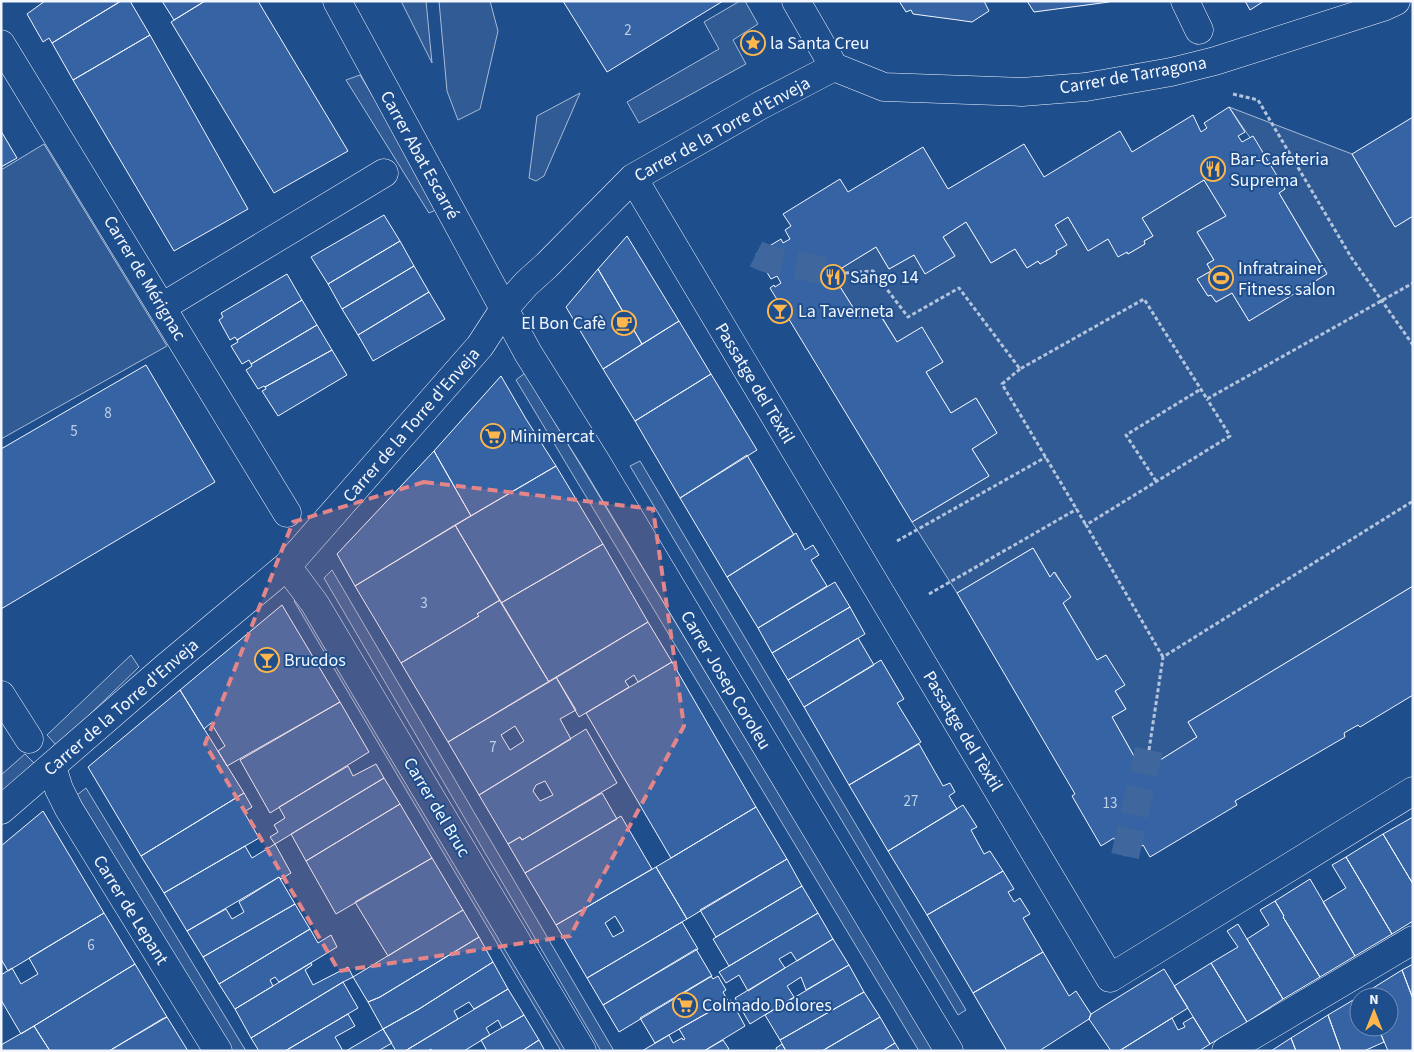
<svg xmlns="http://www.w3.org/2000/svg" width="1414" height="1052" viewBox="0 0 1414 1052" font-family="'Source Sans 3',sans-serif">
  <style>
    .built { fill: #305b95; stroke: #a8bbd7 }
    .building { fill: #3563a3; stroke: #f2f6ff; fill-rule: evenodd }
    .lines { fill: none; stroke-linecap: round; stroke-linejoin: round }
    .minor-tunnel { stroke: #3f679d; stroke-width: 28; stroke-dasharray: 28 14; stroke-linecap: butt }
    .minor-casing { stroke: #f2f6ff; stroke-width: 29 }
    .path { stroke: #b3c4dc; stroke-width: 3; stroke-dasharray: 4 2.5; stroke-linecap: butt }
    .minor { stroke: #1f4e8c; stroke-width: 28 }
    .marked { fill: #e38589; fill-opacity: 0.2; stroke: #e38589; stroke-width: 4; stroke-dasharray: 10 6; stroke-linejoin: round }
    .labels { text-anchor: middle; stroke-width: 4; stroke-linejoin: round; paint-order: stroke }
    .number-label { font-size: 15px; fill: #c3d1e8 }
    .poi-label { font-size: 18px; fill: #f2f6ff; stroke: #1f4e8c; text-anchor: start }
    .street-label { font-size: 18px; fill: #f2f6ff; stroke: #1f4e8c }
  </style>
  <rect width="100%" height="100%" fill="#1f4e8c"/>
  <path class="built" d="M 401,1 L 426,1 L 432,63 Z
    M 439,1 L 490,1 L 498,31 L 480,109 L 458,120 L 447,91 Z
    M 740,1 L 745,1 L 758,24 L 733,40 L 746,64 L 639,123 L 627,102 L 719,49 L 704,22 Z
    M 360,75 L 440,208 L 429,213 L 346,80 Z
    M 580,93 L 544,176 L 536,181 L 529,178 L 537,116 Z
    M 1229,107 L 1352,154 L 1395,227 L 1413,216 L 1413,586 L 1188,722 L 1197,737 L 1157,762 L 1149,750 L 1135,758 L 1112,717 L 1126,709 L 1115,691 L 1124,685 L 1106,655 L 1097,660 L 1063,603 L 1070,597 L 1055,572 L 1050,577 L 1033,548 L 957,593 L 912,522 L 989,476 L 972,449 L 997,433 L 976,398 L 951,413 L 926,372 L 943,362 L 922,328 L 897,342 L 876,307 L 859,317 L 832,274 L 876,247 L 889,269 L 914,255 L 925,273 L 955,256 L 943,237 L 966,222 L 991,263 L 1015,249 L 1027,268 L 1038,261 L 1040,264 L 1051,258 L 1057,254 L 1056,251 L 1066,245 L 1055,225 L 1068,217 L 1088,250 L 1108,239 L 1128,254 L 1145,244 L 1144,241 L 1153,236 L 1142,218 L 1204,180 L 1226,216 L 1197,232 L 1214,260 L 1207,264 L 1211,271 L 1197,279 L 1208,296 L 1211,295 L 1216,302 L 1232,293 L 1249,321 L 1327,273 L 1279,193 L 1285,189 Z
    M 44,144 L 167,346 L 1,439 L 1,170 Z
    M 525,373 L 934,1051 L 919,1051 L 516,380 Z
    M 640,461 L 966,1010 L 958,1015 L 630,466 Z
    M 332,570 L 614,1051 L 601,1051 L 324,578 Z
    M 301,597 L 570,1051 L 561,1051 L 294,601 Z
    M 131,655 L 139,667 L 57,746 L 47,735 Z
    M 25,754 L 36,765 L 1,795 L 1,775 Z
    M 86,788 L 246,1051 L 232,1051 L 77,795 Z"/>
  <path class="building" d="M 45,1 L 121,1 L 52,43 L 49,38 L 43,42 L 27,14 Z
    M 121,1 L 130,1 L 150,35 L 73,80 L 52,43 Z
    M 162,1 L 205,1 L 174,20 Z
    M 205,1 L 258,1 L 348,151 L 274,193 L 171,22 Z
    M 563,1 L 723,1 L 607,72 Z
    M 899,1 L 984,1 L 989,11 L 972,22 L 958,20 L 913,14 L 911,10 L 906,12 Z
    M 1027,1 L 1108,1 L 1109,2 L 1034,12 Z
    M 1245,1 L 1264,1 L 1250,10 Z
    M 150,35 L 248,209 L 174,251 L 73,80 Z
    M 1229,107 L 1245,132 L 1238,136 L 1242,142 L 1253,136 L 1285,189 L 1279,193 L 1327,274 L 1249,321 L 1232,293 L 1216,302 L 1211,295 L 1208,296 L 1197,279 L 1211,271 L 1207,264 L 1214,260 L 1197,232 L 1226,216 L 1204,180 L 1142,218 L 1153,236 L 1144,241 L 1145,244 L 1128,254 L 1127,252 L 1118,257 L 1108,239 L 1088,251 L 1068,217 L 1055,225 L 1067,245 L 1056,251 L 1057,254 L 1051,258 L 1040,264 L 1038,261 L 1027,268 L 1015,249 L 991,263 L 966,222 L 943,237 L 955,256 L 925,274 L 914,255 L 889,269 L 876,247 L 832,274 L 859,317 L 875,307 L 897,342 L 922,327 L 943,362 L 926,372 L 951,413 L 976,398 L 997,433 L 972,449 L 989,476 L 912,522 L 770,288 L 774,285 L 775,287 L 781,283 L 777,276 L 771,279 L 756,254 L 781,239 L 783,243 L 790,239 L 785,230 L 791,226 L 783,214 L 840,179 L 848,192 L 923,147 L 948,189 L 1024,144 L 1044,177 L 1120,131 L 1132,152 L 1193,115 L 1201,132 L 1207,128 L 1204,123 Z
    M 1413,117 L 1413,216 L 1395,227 L 1352,154 Z
    M 1,131 L 17,158 L 1,167 Z
    M 384,215 L 400,241 L 328,284 L 311,257 Z
    M 627,236 L 679,321 L 642,344 L 598,269 Z
    M 400,241 L 414,266 L 342,309 L 328,284 Z
    M 414,266 L 429,292 L 358,335 L 342,309 Z
    M 598,269 L 642,344 L 603,369 L 566,307 Z
    M 287,274 L 302,300 L 237,340 L 235,337 L 230,340 L 219,320 L 223,317 L 221,313 Z
    M 429,292 L 445,319 L 373,361 L 358,335 Z
    M 302,300 L 317,325 L 251,364 L 249,360 L 242,364 L 231,346 L 238,342 L 237,340 Z
    M 679,321 L 711,374 L 635,421 L 603,369 Z
    M 317,325 L 332,350 L 265,387 L 264,386 L 258,389 L 246,370 L 252,366 L 251,364 Z
    M 332,350 L 347,375 L 278,416 L 262,391 L 266,389 L 265,387 Z
    M 146,365 L 215,482 L 1,609 L 1,449 Z
    M 711,374 L 757,450 L 680,498 L 635,421 Z
    M 501,376 L 526,419 L 556,466 L 471,516 L 434,451 Z
    M 434,451 L 471,516 L 355,586 L 337,554 Z
    M 747,455 L 794,535 L 727,577 L 680,498 Z
    M 556,466 L 603,544 L 501,603 L 455,525 Z
    M 455,525 L 500,600 L 477,614 L 479,616 L 401,663 L 355,586 Z
    M 796,533 L 805,550 L 813,545 L 819,555 L 811,560 L 827,586 L 758,628 L 727,577 Z
    M 603,544 L 648,622 L 549,682 L 501,603 Z
    M 1033,548 L 1050,577 L 1054,572 L 1071,597 L 1063,603 L 1097,660 L 1106,655 L 1125,685 L 1115,691 L 1126,709 L 1112,717 L 1135,758 L 1149,750 L 1157,762 L 1197,737 L 1188,722 L 1413,586 L 1413,695 L 1360,727 L 1358,725 L 1344,733 L 1345,737 L 1235,801 L 1237,805 L 1150,857 L 1143,845 L 1125,856 L 1114,838 L 1101,846 L 1072,796 L 1075,794 L 957,593 Z
    M 835,582 L 850,607 L 772,653 L 758,628 Z
    M 500,600 L 549,682 L 448,742 L 401,663 L 479,616 L 477,614 Z
    M 282,605 L 340,702 L 227,766 L 218,751 L 225,746 L 211,723 L 204,729 L 180,690 Z
    M 850,607 L 865,634 L 788,680 L 772,653 Z
    M 648,622 L 672,662 L 638,682 L 634,675 L 625,681 L 629,687 L 579,717 L 556,677 Z
    M 858,638 L 874,665 L 804,707 L 788,680 Z
    M 881,660 L 904,699 L 897,703 L 921,742 L 849,785 L 804,707 Z
    M 672,662 L 756,807 L 671,858 L 586,713 Z
    M 556,677 L 576,710 L 560,719 L 571,739 L 479,795 L 448,742 ZM 515,726 L 524,741 L 510,750 L 501,735 Z
    M 180,690 L 244,793 L 141,856 L 88,767 Z
    M 340,702 L 369,752 L 270,813 L 240,760 Z
    M 586,729 L 617,783 L 522,840 L 520,837 L 508,844 L 479,795 ZM 545,781 L 553,795 L 540,801 L 533,791 L 536,785 Z
    M 919,744 L 943,786 L 950,783 L 955,792 L 949,796 L 957,809 L 888,851 L 849,785 Z
    M 376,764 L 384,778 L 275,844 L 270,837 L 278,832 L 274,825 L 285,818 L 279,807 L 348,766 L 353,776 Z
    M 384,778 L 400,804 L 306,861 L 291,834 Z
    M 244,793 L 252,807 L 244,812 L 259,838 L 164,893 L 141,856 Z
    M 602,793 L 617,819 L 525,873 L 508,844 L 520,837 L 522,840 Z
    M 400,804 L 432,858 L 336,914 L 306,861 Z
    M 963,805 L 977,827 L 971,830 L 984,854 L 990,851 L 1003,871 L 927,915 L 888,851 Z
    M 756,807 L 787,859 L 687,919 L 656,867 Z
    M 43,811 L 104,913 L 8,971 L 1,959 L 1,846 Z
    M 621,816 L 652,869 L 556,925 L 525,873 Z
    M 1413,817 L 1413,884 L 1383,834 Z
    M 1383,834 L 1413,884 L 1413,921 L 1392,934 L 1346,857 Z
    M 275,844 L 291,873 L 281,879 L 279,877 L 187,931 L 164,893 L 245,846 L 252,858 Z
    M 1346,857 L 1392,934 L 1355,956 L 1323,902 L 1346,888 L 1332,865 Z
    M 432,858 L 463,910 L 388,956 L 355,902 Z
    M 787,859 L 802,886 L 716,937 L 700,910 Z
    M 656,867 L 687,919 L 587,978 L 556,925 ZM 615,916 L 624,931 L 613,937 L 605,923 Z
    M 1003,871 L 1014,889 L 1008,892 L 1014,902 L 1020,898 L 1030,914 L 1023,918 L 1043,952 L 973,993 L 927,915 Z
    M 279,877 L 295,904 L 203,957 L 187,931 L 226,909 L 232,919 L 244,912 L 239,902 Z
    M 1310,879 L 1355,956 L 1320,977 L 1283,917 L 1284,916 L 1275,901 Z
    M 802,886 L 818,913 L 729,966 L 713,939 Z
    M 1275,901 L 1284,916 L 1283,917 L 1320,977 L 1283,999 L 1247,939 L 1269,925 L 1260,910 Z
    M 295,904 L 310,929 L 219,984 L 203,957 Z
    M 463,910 L 479,937 L 380,997 L 368,1002 L 353,977 Z
    M 104,913 L 135,964 L 21,1034 L 1,1000 L 1,975 L 12,968 L 21,984 L 38,974 L 29,958 Z
    M 818,913 L 833,939 L 797,961 L 791,952 L 779,959 L 785,968 L 748,991 L 739,975 L 726,983 L 719,972 Z
    M 682,922 L 698,949 L 603,1005 L 587,978 Z
    M 1238,924 L 1283,999 L 1247,1022 L 1211,963 L 1238,947 L 1227,931 Z
    M 310,929 L 318,943 L 331,935 L 337,947 L 279,982 L 275,977 L 270,980 L 273,986 L 235,1009 L 219,984 Z
    M 479,937 L 493,962 L 419,1009 L 383,1029 L 368,1002 L 380,997 Z
    M 833,939 L 849,965 L 806,990 L 801,977 L 787,986 L 794,997 L 750,1024 L 735,998 Z
    M 696,949 L 712,976 L 619,1032 L 603,1005 Z
    M 1043,952 L 1069,996 L 1076,991 L 1091,1014 L 1089,1019 L 1039,1051 L 1007,1051 L 973,993 Z
    M 493,962 L 508,989 L 474,1009 L 469,1002 L 454,1011 L 458,1019 L 405,1051 L 396,1051 L 383,1029 L 419,1009 Z
    M 311,963 L 312,965 L 305,970 L 313,985 L 348,967 L 353,977 L 343,982 L 251,1038 L 235,1009 Z
    M 1211,963 L 1247,1022 L 1210,1044 L 1174,986 Z
    M 135,964 L 167,1017 L 109,1051 L 50,1051 L 34,1026 Z
    M 1413,964 L 1413,999 L 1402,970 Z
    M 849,965 L 864,992 L 780,1040 L 765,1015 Z
    M 1164,969 L 1188,1008 L 1119,1051 L 1111,1051 L 1089,1019 L 1091,1014 Z
    M 1402,970 L 1413,999 L 1413,1051 L 1388,1051 L 1378,1027 L 1389,1027 L 1389,997 L 1367,997 L 1365,993 Z
    M 711,976 L 713,979 L 718,976 L 726,990 L 723,992 L 728,1001 L 655,1043 L 640,1018 Z
    M 343,982 L 358,1008 L 285,1051 L 259,1051 L 251,1038 Z
    M 508,989 L 524,1015 L 502,1028 L 498,1020 L 486,1028 L 490,1035 L 464,1051 L 432,1051 L 431,1049 L 428,1051 L 405,1051 Z
    M 864,992 L 880,1017 L 822,1051 L 786,1051 L 780,1040 Z
    M 1365,993 L 1367,997 L 1359,997 L 1359,1027 L 1378,1027 L 1384,1042 L 1364,1051 L 1341,1051 L 1328,1015 Z
    M 731,1000 L 745,1026 L 704,1051 L 642,1051 L 669,1035 L 673,1043 L 682,1038 L 683,1040 L 685,1039 L 679,1029 Z
    M 348,1014 L 355,1026 L 335,1037 L 343,1051 L 285,1051 Z
    M 524,1015 L 539,1040 L 522,1051 L 487,1051 L 481,1040 Z
    M 1328,1015 L 1341,1051 L 1296,1051 L 1291,1038 Z
    M 167,1017 L 188,1051 L 109,1051 L 162,1019 Z
    M 880,1017 L 895,1043 L 882,1051 L 822,1051 Z
    M 1193,1017 L 1210,1044 L 1199,1051 L 1119,1051 L 1172,1018 L 1178,1030 L 1185,1027 L 1183,1023 Z
    M 34,1026 L 50,1051 L 1,1051 L 1,1045 Z
    M 383,1029 L 392,1043 L 378,1051 L 346,1051 Z
    M 1291,1038 L 1296,1051 L 1271,1051 Z
    M 539,1040 L 545,1051 L 522,1051 Z
    M 723,1040 L 729,1049 L 726,1051 L 704,1051 Z
    M 895,1043 L 900,1051 L 882,1051 Z
    M 782,1044 L 786,1051 L 777,1051 L 776,1048 Z"/>
  <g class="lines">
    <path class="minor-tunnel" d="M 756,254 C 780,266 808,264 832,274
      M 1125,856 L 1149,750"/>
    <defs>
      <path id="minor" d="M 337,1 L 528,353 L 598,465 L 949,1051
        M 796,1 L 834,67
        M 1185,1 L 1199,30
        M 1,44 L 287,513
        M 834,67 L 884,87 L 1022,92 L 1086,87 L 1171,72 L 1215,61 L 1383,7 L 1396,1
        M 633,178 L 1110,978 L 1413,791
        M 162,307 L 384,173
        M 287,566 L 315,604 L 582,1051
        M 1,695 L 29,739
        M 52,767 L 59,789 L 69,809 L 218,1051
        M 1,810 L 166,667 L 287,566 L 480,346 L 504,309 L 526,284 L 547,265 L 633,178 L 761,105 L 834,67
        M 1226,1051 L 1413,940"/>
    </defs>
    <use href="#minor" class="minor-casing"/>
    <path class="path" d="M 1233,94 L 1258,100 L 1351,257 L 1413,345
      M 832,274 L 873,271 L 908,317 L 959,288 L 1020,369 L 1144,299 L 1207,399 L 1413,283
      M 1020,369 L 1002,384 L 1086,525
      M 1156,481 L 1126,435 L 1201,389
      M 897,541 L 1046,457
      M 929,594 L 1077,509
      M 1163,657 L 1086,525 L 1230,436 L 1207,399
      M 1149,750 L 1163,657 L 1413,501"/>
    <use href="#minor" class="minor"/>
  </g>
  <path class="marked" d="M 424,482 L 653,509 L 684,726 L 570,936 L 339,971 L 205,744 L 293,522 Z"/>
  <defs>
    <symbol id="sight-ring" viewBox="-11 -11 22 22"><circle r="9.5" fill="#1f4e8c" stroke="#ffb74d" stroke-width="1.5"/><path d="M0-6L1.8-2.2L6-1.7L2.9 1.2L3.7 5.4L0 3.3L-3.7 5.4L-2.9 1.2L-6-1.7L-1.8-2.2Z" fill="#ffb74d"/></symbol>
    <symbol id="restaurant-ring" viewBox="-11 -11 22 22"><circle r="9.5" fill="#1f4e8c" stroke="#ffb74d" stroke-width="1.5"/><path d="M-5-6h1v4h1v-4h1v4h1v-4h1v5L-1.5 .5V6h-2V.5L-5-1ZM5-6V6H3V1.5H1.5Q1.5-4 5-6Z" fill="#ffb74d"/></symbol>
    <symbol id="stadium-ring" viewBox="-11 -11 22 22"><circle r="9.5" fill="#1f4e8c" stroke="#ffb74d" stroke-width="1.5"/><path d="M0-5a6.5 5 0 1 0 0 10a6.5 5 0 1 0 0-10ZM-3.5-1.8h7v3.6h-7Z" fill="#ffb74d"/></symbol>
    <symbol id="bar-ring" viewBox="-11 -11 22 22"><circle r="9.5" fill="#1f4e8c" stroke="#ffb74d" stroke-width="1.5"/><path d="M-6-5H6L.8 .8V4.5H3.5V6h-7V4.5H-.8V.8Z" fill="#ffb74d"/></symbol>
    <symbol id="cafe-ring" viewBox="-11 -11 22 22"><circle r="9.5" fill="#1f4e8c" stroke="#ffb74d" stroke-width="1.5"/><path d="M-5.5-4.5H6V0H3Q3 3.5 0 3.5H-2.5Q-5.5 3.5-5.5 0ZM3-3.2v2h1.7v-2ZM-6 4.5H4V6H-6Z" fill="#ffb74d"/></symbol>
    <symbol id="supermarket-ring" viewBox="-11 -11 22 22"><circle r="9.5" fill="#1f4e8c" stroke="#ffb74d" stroke-width="1.5"/><path d="M-6-5.5h2.5l.6 2H6L4.5 2H-2.5L-4.4-4H-6ZM-1.5 3.2a1.3 1.3 0 1 0 .1 0ZM3 3.2a1.3 1.3 0 1 0 .1 0Z" fill="#ffb74d"/></symbol>
  </defs>
  <g fill-rule="evenodd">
    <use href="#sight-ring" x="739" y="29" width="28" height="28"/>
    <use href="#restaurant-ring" x="1199" y="155" width="28" height="28"/>
    <use href="#restaurant-ring" x="819" y="263" width="28" height="28"/>
    <use href="#stadium-ring" x="1207" y="264" width="28" height="28"/>
    <use href="#bar-ring" x="766" y="297" width="28" height="28"/>
    <use href="#cafe-ring" x="610" y="309" width="28" height="28"/>
    <use href="#supermarket-ring" x="479" y="422" width="28" height="28"/>
    <use href="#bar-ring" x="253" y="646" width="28" height="28"/>
    <use href="#supermarket-ring" x="671" y="991" width="28" height="28"/>
  </g>
  <g class="labels">
    <g class="number-label">
      <text x="628" y="35">2</text>
      <text x="108" y="418">8</text>
      <text x="74" y="436">5</text>
      <text x="424" y="608">3</text>
      <text x="493" y="752">7</text>
      <text x="911" y="806">27</text>
      <text x="1110" y="808">13</text>
      <text x="91" y="950">6</text>
    </g>
    <g class="poi-label">
      <text x="770" y="49">la Santa Creu</text>
      <text x="1230" y="165">Bar-Cafeteria<tspan x="1230" dy="21">Suprema</tspan></text>
      <text x="1238" y="274">Infratrainer<tspan x="1238" dy="21">Fitness salon</tspan></text>
      <text x="850" y="283">Sango 14</text>
      <text x="798" y="317">La Taverneta</text>
      <text x="606" y="329" text-anchor="end">El Bon Cafè</text>
      <text x="510" y="442">Minimercat</text>
      <text x="284" y="666">Brucdos</text>
      <text x="702" y="1011">Colmado Dolores</text>
    </g>
    <g class="street-label">
      <text transform="translate(1133 75) rotate(-10)" y="6">Carrer de Tarragona</text>
      <text transform="translate(722 129) rotate(-29)" y="6">Carrer de la Torre d'Enveja</text>
      <text transform="translate(420 155) rotate(61)" y="6">Carrer Abat Escarré</text>
      <text transform="translate(145 278) rotate(59)" y="6">Carrer de Mérignac</text>
      <text transform="translate(755 383) rotate(59)" y="6">Passatge del Tèxtil</text>
      <text transform="translate(411 425) rotate(-49)" y="6">Carrer de la Torre d'Enveja</text>
      <text transform="translate(726 680) rotate(59)" y="6">Carrer Josep Coroleu</text>
      <text transform="translate(121 707) rotate(-41)" y="6">Carrer de la Torre d'Enveja</text>
      <text transform="translate(963 731) rotate(59)" y="6">Passatge del Tèxtil</text>
      <text transform="translate(437 807) rotate(59)" y="6">Carrer del Bruc</text>
      <text transform="translate(131 910) rotate(58)" y="6">Carrer de Lepant</text>
    </g>
  </g>
  <rect width="1414" height="1052" fill="none" stroke="#f2f6ff" stroke-width="5"/>
  <g transform="translate(1374 1012)"><circle r="24" fill="#1f4e8c" stroke="#7391ba"/>
  <path d="M0-4L9 19L0 12L-9 19Z" fill="#ffb74d"/>
  <text y="-8" font-size="14" font-weight="bold" text-anchor="middle" fill="#f2f6ff">N</text>
  </g>
</svg>
